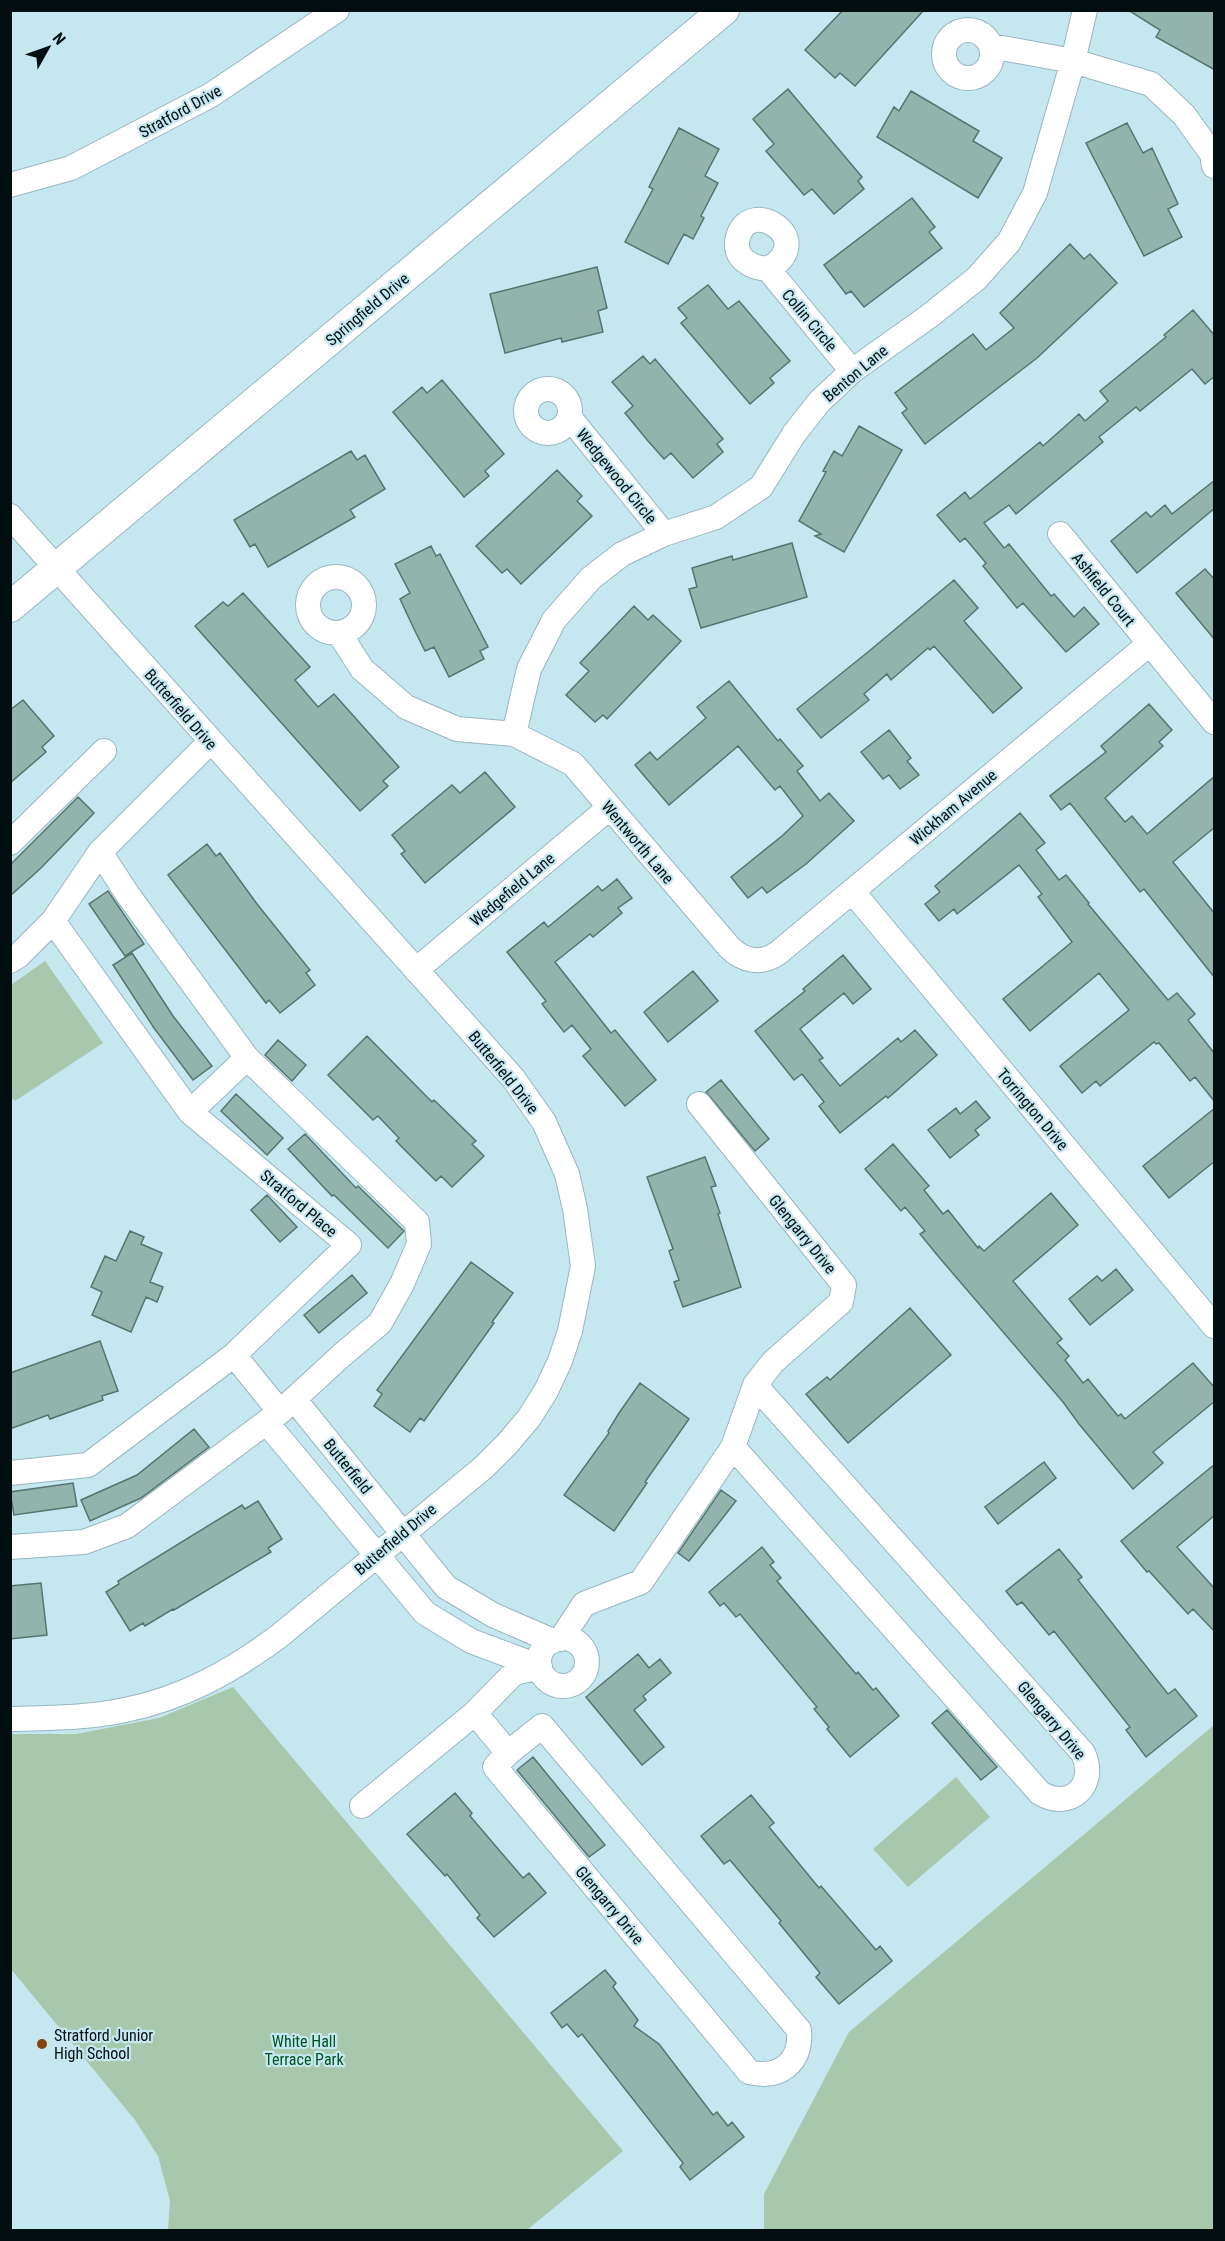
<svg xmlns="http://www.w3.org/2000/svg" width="1225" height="2241" viewBox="0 0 1225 2241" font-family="'Roboto Condensed',sans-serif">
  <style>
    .green { fill: #a7c8ac }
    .building { fill: #92b4ad; stroke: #55756f; stroke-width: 1.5 }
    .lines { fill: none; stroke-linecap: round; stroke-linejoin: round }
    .minor-casing { stroke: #96b7bf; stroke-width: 26 }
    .tertiary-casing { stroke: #96b7bf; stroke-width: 32 }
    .minor { stroke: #fff; stroke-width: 24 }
    .tertiary { stroke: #fff; stroke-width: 30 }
    .poi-dot { fill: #85430f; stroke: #c5e7f0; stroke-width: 2 }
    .labels { text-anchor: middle; stroke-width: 4.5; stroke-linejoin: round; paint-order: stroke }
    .street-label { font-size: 16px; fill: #030e11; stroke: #c5e7f0 }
    .poi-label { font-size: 16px; fill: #030e11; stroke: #c5e7f0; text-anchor: start }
    .park-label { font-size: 16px; fill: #015321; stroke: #c5e7f0 }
  </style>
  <rect width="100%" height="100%" fill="#c5e7f0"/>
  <path class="green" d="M 45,961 L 103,1043 L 15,1101 L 10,1095 L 11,985 Z
    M 233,1687 L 623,2151 L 527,2230 L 168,2230 L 170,2201 L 158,2156 L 135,2120 L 11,1969 L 11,1734 L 76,1734 L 159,1718 Z
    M 1214,1725 L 1214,2230 L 764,2230 L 764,2194 L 849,2032 Z
    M 956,1777 L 990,1817 L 908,1887 L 873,1849 Z"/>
  <path class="building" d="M 843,10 L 924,10 L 855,86 L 840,73 L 835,78 L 805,50 Z
    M 1128,10 L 1215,10 L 1215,70 L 1156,37 L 1160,30 Z
    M 788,89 L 862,177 L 858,181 L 864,189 L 834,214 L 812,189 L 804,195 L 766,151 L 774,144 L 753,119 Z
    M 911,91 L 979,131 L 973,141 L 1002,158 L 978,198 L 877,137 L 894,107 L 899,111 Z
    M 1127,123 L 1143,153 L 1152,148 L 1178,204 L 1168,209 L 1182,237 L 1144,256 L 1086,143 Z
    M 679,128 L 719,149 L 705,176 L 718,183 L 701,216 L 704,218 L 693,239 L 684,234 L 668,264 L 625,242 L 653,189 L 649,187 Z
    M 912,198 L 935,227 L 929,232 L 942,248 L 864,307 L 851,291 L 846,294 L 824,265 Z
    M 1070,244 L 1084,259 L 1090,254 L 1117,283 L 1037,358 L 925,444 L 902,413 L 907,409 L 895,393 L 973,334 L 986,350 L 1014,328 L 1000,313 Z
    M 597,267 L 607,308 L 598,311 L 603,332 L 562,342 L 561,338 L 505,353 L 490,294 Z
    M 708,285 L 728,309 L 739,301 L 790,361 L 770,378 L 774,383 L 750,404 L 681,323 L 687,318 L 678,308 Z
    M 1193,310 L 1215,336 L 1215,376 L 1205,384 L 1192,369 L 1140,411 L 1136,407 L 1099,437 L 1103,442 L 1016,514 L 1009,505 L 984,523 L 1004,548 L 1009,544 L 1051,596 L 1054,594 L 1074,617 L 1084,607 L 1099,624 L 1066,652 L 1023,603 L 1017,608 L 983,566 L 986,563 L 965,538 L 960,542 L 937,515 L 965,492 L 970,499 L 1040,442 L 1043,446 L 1079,414 L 1085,421 L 1108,401 L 1100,391 L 1166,337 L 1164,335 Z
    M 643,356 L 650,364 L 655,359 L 723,439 L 717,444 L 723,452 L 693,478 L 671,453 L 664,459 L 648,441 L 625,413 L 633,406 L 612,382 Z
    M 442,380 L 504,454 L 485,471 L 489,476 L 464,497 L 393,412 L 422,387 L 427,393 Z
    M 859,426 L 902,450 L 844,552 L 815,536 L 821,534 L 799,521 L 826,472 L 823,471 L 834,451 L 842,456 Z
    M 351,451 L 357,460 L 365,455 L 385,489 L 350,510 L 355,517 L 268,567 L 255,544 L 250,547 L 234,520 Z
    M 557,470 L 582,496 L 577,501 L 592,516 L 521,584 L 507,569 L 502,573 L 476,546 Z
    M 1215,480 L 1215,508 L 1137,573 L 1111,541 L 1146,512 L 1151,517 L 1165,505 L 1172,514 Z
    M 792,543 L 807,597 L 701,628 L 689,589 L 697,587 L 692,568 L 732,556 L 733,560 Z
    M 431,546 L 436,556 L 440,554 L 488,647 L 480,651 L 484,659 L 449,677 L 434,647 L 425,651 L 415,631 L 400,599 L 410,593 L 395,564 Z
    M 1205,569 L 1215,580 L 1215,640 L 1176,593 Z
    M 954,580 L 978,608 L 964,621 L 1022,688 L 993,713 L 934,646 L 930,650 L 928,648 L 891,680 L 887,674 L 864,694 L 869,700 L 821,738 L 797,709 L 868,652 Z
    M 243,593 L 310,667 L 295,680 L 318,707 L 334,694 L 399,767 L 383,781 L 388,786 L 360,811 L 195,626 L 223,602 L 228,606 Z
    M 634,606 L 648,620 L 653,615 L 681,641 L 607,719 L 603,715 L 595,722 L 566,695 L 589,671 L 580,663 Z
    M 729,681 L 778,741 L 780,739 L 803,766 L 797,771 L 820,801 L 829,793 L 854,821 L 806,864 L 767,893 L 762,887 L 748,898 L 731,877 L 782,836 L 803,816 L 780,786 L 775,790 L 738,746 L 669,805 L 635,765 L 650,752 L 657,760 L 706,718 L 697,707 Z
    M 23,700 L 54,736 L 42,747 L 46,752 L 10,783 L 10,710 Z
    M 1149,704 L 1172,730 L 1159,742 L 1163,746 L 1105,798 L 1125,822 L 1132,816 L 1147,834 L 1215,776 L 1215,827 L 1173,862 L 1215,914 L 1215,978 L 1144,889 L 1140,892 L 1070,803 L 1061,810 L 1050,796 L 1106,752 L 1101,746 Z
    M 889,730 L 911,758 L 907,761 L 919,775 L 900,789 L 889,775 L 883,779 L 861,752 Z
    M 485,772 L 515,807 L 425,883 L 401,854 L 405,851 L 392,835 L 452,785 L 460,793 Z
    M 78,797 L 94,813 L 41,868 L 10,896 L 10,865 Z
    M 1020,813 L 1045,843 L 1036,850 L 1059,880 L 1066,875 L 1089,903 L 1088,904 L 1168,1000 L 1177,993 L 1195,1014 L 1188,1020 L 1215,1054 L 1215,1102 L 1195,1077 L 1190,1081 L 1159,1043 L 1156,1044 L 1154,1042 L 1100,1086 L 1096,1081 L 1082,1093 L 1060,1066 L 1129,1010 L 1099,973 L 1030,1031 L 1003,999 L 1072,942 L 1038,897 L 1042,894 L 1019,865 L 957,914 L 954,909 L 939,921 L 925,904 L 940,892 L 935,886 Z
    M 207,844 L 216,856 L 220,853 L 257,904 L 310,970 L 306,973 L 315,985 L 280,1013 L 269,1000 L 266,1003 L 168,875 Z
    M 617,879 L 632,898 L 618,908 L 622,913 L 593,937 L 590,934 L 555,962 L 611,1033 L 615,1030 L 656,1080 L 625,1106 L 583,1056 L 591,1049 L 572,1025 L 564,1032 L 542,1004 L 546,1001 L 507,952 L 544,922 L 548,927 L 598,886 L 602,891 Z
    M 108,891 L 144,944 L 125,956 L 89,904 Z
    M 132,953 L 173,1016 L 212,1066 L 193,1080 L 154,1028 L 113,965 Z
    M 843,955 L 871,989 L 853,1004 L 844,993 L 800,1029 L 823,1058 L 819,1060 L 840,1086 L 898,1038 L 901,1042 L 915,1030 L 937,1055 L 888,1098 L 886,1096 L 840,1133 L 819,1106 L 824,1102 L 802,1074 L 794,1080 L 755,1031 L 805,991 L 803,989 Z
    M 693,971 L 718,1001 L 668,1042 L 644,1012 Z
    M 367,1036 L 432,1102 L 434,1100 L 476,1141 L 472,1144 L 484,1156 L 452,1187 L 441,1176 L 436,1181 L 396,1141 L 399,1138 L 378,1116 L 373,1120 L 328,1075 Z
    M 278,1040 L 306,1065 L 292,1081 L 265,1055 Z
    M 721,1080 L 769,1139 L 755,1151 L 706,1092 Z
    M 236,1094 L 283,1138 L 267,1155 L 221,1111 Z
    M 976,1101 L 990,1118 L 975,1130 L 979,1135 L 950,1158 L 928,1130 L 956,1108 L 960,1114 Z
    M 1215,1108 L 1215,1161 L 1169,1198 L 1143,1166 Z
    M 305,1134 L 356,1188 L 358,1186 L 404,1231 L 388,1248 L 334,1195 L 332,1196 L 288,1149 Z
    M 893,1144 L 929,1186 L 924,1190 L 943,1214 L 948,1210 L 978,1248 L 979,1246 L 984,1251 L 1051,1193 L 1078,1225 L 1013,1281 L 1062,1339 L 1057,1343 L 1069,1356 L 1065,1360 L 1083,1383 L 1088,1379 L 1118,1416 L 1121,1414 L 1125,1419 L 1193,1363 L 1215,1388 L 1215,1401 L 1153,1452 L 1163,1463 L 1133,1489 L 1079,1424 L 1063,1402 L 938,1256 L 920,1234 L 925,1231 L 905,1207 L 901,1211 L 865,1169 Z
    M 705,1157 L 716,1186 L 711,1187 L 720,1213 L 718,1214 L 741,1287 L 683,1307 L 674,1282 L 679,1280 L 669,1251 L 673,1249 L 647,1177 Z
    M 267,1195 L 297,1227 L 280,1242 L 251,1210 Z
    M 130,1231 L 144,1237 L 141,1244 L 162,1253 L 150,1282 L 163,1287 L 157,1302 L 146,1297 L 131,1332 L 92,1315 L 102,1292 L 91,1287 L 105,1256 L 116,1261 Z
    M 471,1262 L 513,1293 L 492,1322 L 494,1323 L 424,1421 L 420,1418 L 410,1432 L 374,1406 L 382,1394 L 377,1390 Z
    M 1116,1269 L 1133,1290 L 1090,1325 L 1069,1299 L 1097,1276 L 1102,1281 Z
    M 352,1275 L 367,1293 L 319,1333 L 304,1315 Z
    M 910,1308 L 951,1355 L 848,1443 L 806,1394 L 827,1377 L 830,1380 Z
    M 100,1341 L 118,1391 L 102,1396 L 103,1400 L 50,1419 L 48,1415 L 10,1429 L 10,1373 Z
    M 640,1383 L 689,1419 L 645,1482 L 647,1483 L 614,1531 L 564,1495 L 609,1433 L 608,1431 L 619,1413 Z
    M 194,1429 L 209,1447 L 141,1498 L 90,1521 L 81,1500 L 137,1475 Z
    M 1044,1462 L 1056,1478 L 998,1524 L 985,1507 Z
    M 1215,1464 L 1215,1515 L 1177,1547 L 1215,1589 L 1215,1632 L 1193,1609 L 1188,1614 L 1149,1571 L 1147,1572 L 1121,1541 Z
    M 73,1483 L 77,1506 L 14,1515 L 10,1492 Z
    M 721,1490 L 736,1501 L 689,1561 L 678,1553 Z
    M 258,1501 L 282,1539 L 268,1548 L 271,1552 L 174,1610 L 173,1609 L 145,1626 L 143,1623 L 130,1631 L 106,1592 L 119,1584 L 118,1581 L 242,1505 L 245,1509 Z
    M 762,1547 L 774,1562 L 770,1565 L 781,1578 L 777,1581 L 856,1674 L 858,1672 L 873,1690 L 876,1688 L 899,1716 L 850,1757 L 827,1729 L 829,1727 L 814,1709 L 817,1707 L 740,1614 L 736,1617 L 724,1603 L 720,1606 L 709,1592 Z
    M 1059,1549 L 1082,1577 L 1078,1580 L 1168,1694 L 1175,1689 L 1197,1716 L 1146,1757 L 1126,1730 L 1130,1727 L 1054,1631 L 1049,1635 L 1022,1602 L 1017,1605 L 1006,1591 Z
    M 41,1583 L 47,1635 L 10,1639 L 10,1586 Z
    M 638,1654 L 649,1668 L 660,1659 L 671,1673 L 643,1696 L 646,1700 L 634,1710 L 664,1747 L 642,1765 L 586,1697 Z
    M 947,1710 L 997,1767 L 981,1780 L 932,1723 Z
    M 533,1757 L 605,1845 L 589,1857 L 517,1770 Z
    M 455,1793 L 472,1813 L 470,1816 L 523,1878 L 529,1873 L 546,1893 L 494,1937 L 477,1918 L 480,1915 L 447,1874 L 445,1876 L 407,1834 Z
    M 751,1795 L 774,1823 L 769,1827 L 819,1888 L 821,1886 L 876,1950 L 880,1946 L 892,1961 L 839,2004 L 816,1977 L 820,1973 L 779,1923 L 781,1921 L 730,1860 L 724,1864 L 701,1836 Z
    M 605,1970 L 616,1983 L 613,1987 L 638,2020 L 634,2026 L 659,2044 L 713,2115 L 717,2112 L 728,2126 L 732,2122 L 744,2137 L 690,2180 L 680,2167 L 683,2163 L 582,2034 L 578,2037 L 567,2024 L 562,2028 L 551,2013 Z"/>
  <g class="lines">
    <defs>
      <path id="minor" d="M944 54a24 24 0 1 1 48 0a24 24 0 1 1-48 0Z
        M 991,46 L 1073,61 L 1151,84 L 1184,115 L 1212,154 L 1214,166
        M 10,185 L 71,168 L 211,95 L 337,10
        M 768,269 C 819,240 750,195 738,237 C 732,258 751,268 768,269 L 852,371
        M526 411a22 22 0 1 1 44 0a22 22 0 1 1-44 0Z
        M 570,418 L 664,534
        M 10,516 L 513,1078 L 544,1122 L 567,1174 L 575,1209 L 583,1266 L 570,1331 L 560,1361 L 546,1391 L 529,1418 L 507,1444 L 484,1467 L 278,1637 C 230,1672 184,1698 125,1710 C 88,1718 48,1718 10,1719
        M 1060,534 L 1214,722
        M308 605a28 28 0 1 1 56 0a28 28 0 1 1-56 0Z
        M 339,633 L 362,669 L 406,707 L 457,729 L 514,734 L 573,764 L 729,947 C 743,961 761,965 778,953 L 1149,644
        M 514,734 L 529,669 L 554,620 L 591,578 L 622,554 L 664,534 L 716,517 L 761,487 L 794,434 L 819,402 L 852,371 L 928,317 L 976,279 L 1009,242 L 1035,193 L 1073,61 L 1085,10
        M 10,843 L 104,751
        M 852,891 L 1214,1326
        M 10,961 L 18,956 L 53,921 L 100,852 L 210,742
        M 416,970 L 609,808
        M 190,1112 L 247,1058
        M 234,1355 L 280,1412
        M 294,1399 L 446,1587 L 493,1615 L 553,1641
        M 267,1423 L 425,1613 L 471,1641 L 540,1667
        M 733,1447 L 1040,1793 C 1070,1811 1098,1785 1083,1753 L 755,1385
        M 10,1473 L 88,1465 L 234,1355 L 349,1245 L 190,1112 L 53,921
        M 10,1547 L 84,1542 L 127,1526 L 280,1412 L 342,1355 L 380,1323 L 402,1284 L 419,1244 L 417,1222 L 247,1058 L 128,895 L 100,852
        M539 1662a24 24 0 1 1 48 0a24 24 0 1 1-48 0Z
        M 561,1639 L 584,1604 L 641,1582 L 733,1447 L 755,1385 L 773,1362 L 841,1302 L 844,1285 L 699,1104
        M 475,1713 L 508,1753 L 542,1726 L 799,2030 C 802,2062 780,2080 749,2072 L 495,1767 L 508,1753
        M 362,1806 L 475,1713 L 514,1673 L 540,1667"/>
      <path id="tertiary" d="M 10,607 L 724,10"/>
    </defs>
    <use href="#minor" class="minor-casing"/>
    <use href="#tertiary" class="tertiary-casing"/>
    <use href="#minor" class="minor"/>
    <use href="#tertiary" class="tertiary"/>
  </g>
  <circle class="poi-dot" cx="42" cy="2044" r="6"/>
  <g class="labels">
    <g class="street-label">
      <text transform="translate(180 111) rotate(-29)" y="6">Stratford Drive</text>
      <text transform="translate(367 309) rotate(-40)" y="6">Springfield Drive</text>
      <text transform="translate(810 320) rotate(50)" y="6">Collin Circle</text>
      <text transform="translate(855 373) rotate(-40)" y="6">Benton Lane</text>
      <text transform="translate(617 476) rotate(51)" y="6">Wedgewood Circle</text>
      <text transform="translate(1104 589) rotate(51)" y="6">Ashfield Court</text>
      <text transform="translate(181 709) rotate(49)" y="6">Butterfield Drive</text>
      <text transform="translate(953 807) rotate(-40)" y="6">Wickham Avenue</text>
      <text transform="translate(638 842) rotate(50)" y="6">Wentworth Lane</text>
      <text transform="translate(512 889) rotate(-40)" y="6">Wedgefield Lane</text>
      <text transform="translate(504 1072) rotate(51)" y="6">Butterfield Drive</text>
      <text transform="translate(1033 1109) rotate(50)" y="6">Torrington Drive</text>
      <text transform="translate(299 1203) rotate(40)" y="6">Stratford Place</text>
      <text transform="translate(803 1234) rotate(51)" y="6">Glengarry Drive</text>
      <text transform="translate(348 1466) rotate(51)" y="6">Butterfield</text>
      <text transform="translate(395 1539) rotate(-40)" y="6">Butterfield Drive</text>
      <text transform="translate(1052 1720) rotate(50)" y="6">Glengarry Drive</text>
      <text transform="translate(610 1905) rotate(50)" y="6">Glengarry Drive</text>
    </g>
    <g class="poi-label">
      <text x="54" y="2041">Stratford Junior<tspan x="54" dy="18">High School</tspan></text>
    </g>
    <g class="park-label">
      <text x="304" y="2047">White Hall<tspan x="304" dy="18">Terrace Park</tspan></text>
    </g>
  </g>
  <rect width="1225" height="2241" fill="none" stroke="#030e11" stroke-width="24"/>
  <g transform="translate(48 48) rotate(50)" stroke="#c5e7f0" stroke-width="4.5" paint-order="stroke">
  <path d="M0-4.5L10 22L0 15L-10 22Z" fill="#030e11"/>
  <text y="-9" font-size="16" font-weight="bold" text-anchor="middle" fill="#030e11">N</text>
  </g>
</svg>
